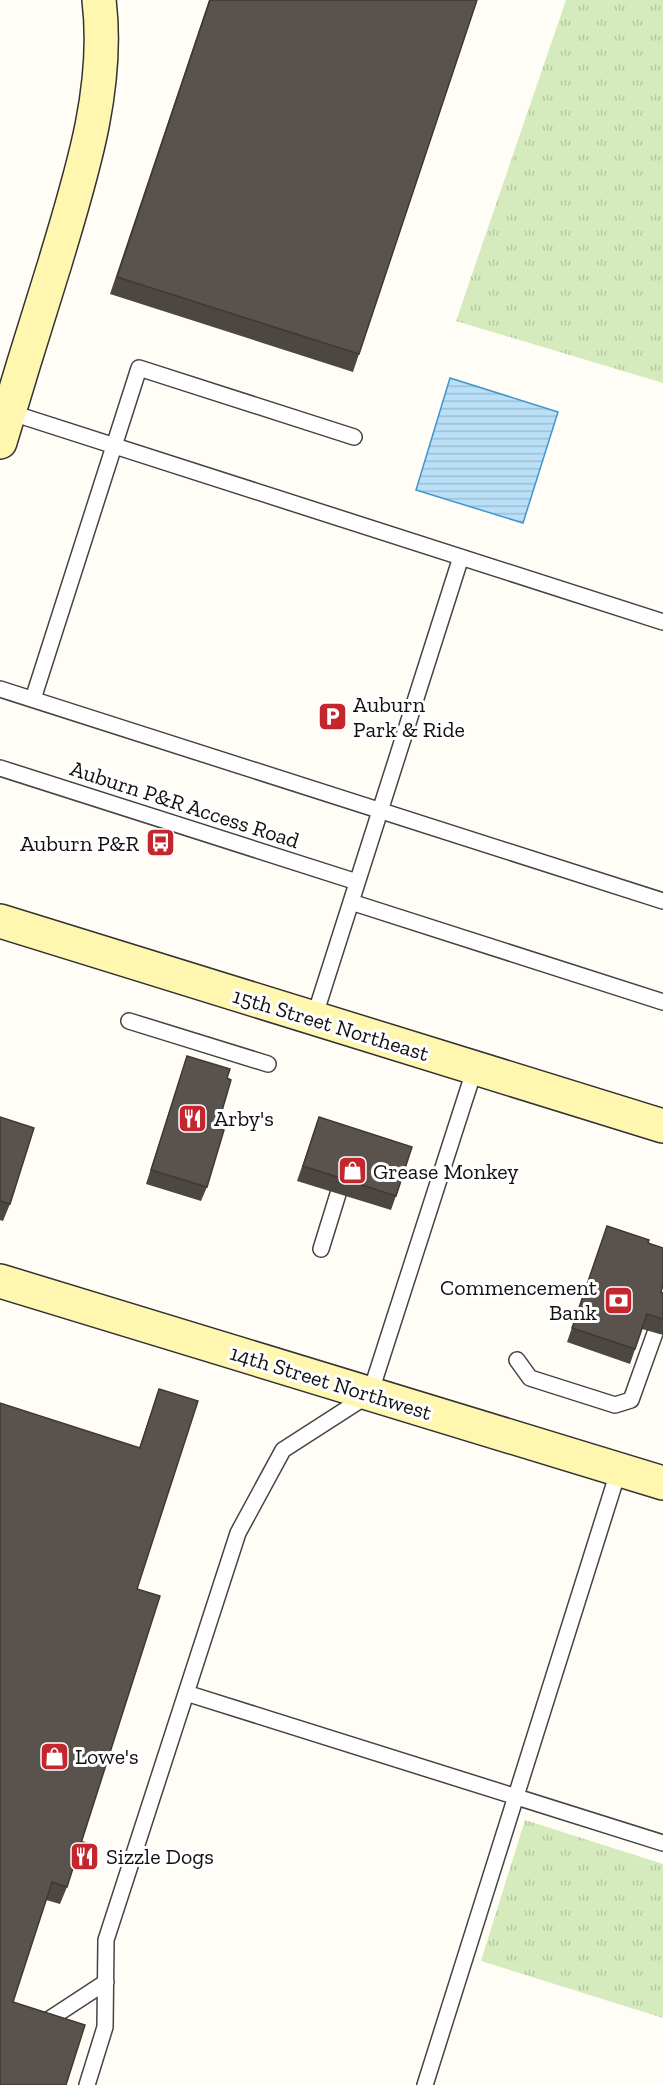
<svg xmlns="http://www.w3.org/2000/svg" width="663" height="2085" viewBox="0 0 663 2085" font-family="'Zilla Slab',serif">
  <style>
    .grass { fill: url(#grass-tufts) }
    .water { fill: url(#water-rules); stroke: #3f96cf; stroke-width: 1.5 }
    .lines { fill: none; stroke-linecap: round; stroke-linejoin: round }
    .lane-casing { stroke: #444; stroke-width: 18 }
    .secondary-casing { stroke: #333; stroke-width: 36 }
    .lane { stroke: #fff; stroke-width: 15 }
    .secondary { stroke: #fff6b0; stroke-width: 33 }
    .wall { fill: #4d4742 }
    .building { fill: #5a524d; stroke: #3f3936; stroke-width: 1.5 }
    .labels { text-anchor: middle; stroke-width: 6; stroke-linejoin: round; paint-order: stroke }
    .poi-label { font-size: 22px; fill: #111; stroke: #fff; text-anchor: start }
    .street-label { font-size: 22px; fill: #111; stroke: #fff }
  </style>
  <defs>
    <pattern id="grass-tufts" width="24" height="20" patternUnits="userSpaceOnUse" patternTransform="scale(1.5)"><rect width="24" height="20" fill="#d5ebbd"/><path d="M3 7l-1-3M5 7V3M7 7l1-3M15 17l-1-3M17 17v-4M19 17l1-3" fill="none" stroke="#b6c8a1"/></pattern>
    <pattern id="water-rules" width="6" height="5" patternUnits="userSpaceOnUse" patternTransform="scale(1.5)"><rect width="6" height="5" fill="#b9e0f7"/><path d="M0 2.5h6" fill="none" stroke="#9ebfd3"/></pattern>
  </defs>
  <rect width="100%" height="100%" fill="#fffdf5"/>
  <path class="grass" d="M 566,0 L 663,0 L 663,383 L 456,321 Z
    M 525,1820 L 663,1864 L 663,2018 L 481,1961 Z"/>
  <path class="water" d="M 450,378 L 558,412 L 523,523 L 416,490 Z"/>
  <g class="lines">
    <defs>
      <path id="lane" d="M 9,412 L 663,622
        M 0,689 L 663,901
        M 33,699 L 139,368 L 354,437
        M 0,768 L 357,882
        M 351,902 L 663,1002
        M 314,1018 L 461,557
        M 129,1021 L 268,1064
        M 321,1249 L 338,1194
        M 517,1360 L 530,1378 L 615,1405 L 631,1400 L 655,1333
        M 186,1693 L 663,1843
        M 44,2031 L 48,2020 L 106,1982
        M 87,2085 L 105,2027 L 106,1940 L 238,1533 L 283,1450 L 370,1394 L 475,1068
        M 425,2085 L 619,1469"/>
      <path id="secondary" d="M 0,442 C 18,382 36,323 55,263 C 80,179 110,89 99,0
        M 0,921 L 663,1126
        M 0,1281 L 663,1483"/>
    </defs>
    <use href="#lane" class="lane-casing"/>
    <use href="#secondary" class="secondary-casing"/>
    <use href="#lane" class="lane"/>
    <use href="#secondary" class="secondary"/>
  </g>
  <path class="wall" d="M 209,0 L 477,0 L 353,372 L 110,294 Z
    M 187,1056 L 217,1128 L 207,1187 L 201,1201 L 146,1184 Z
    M 0,1117 L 10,1204 L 3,1221 L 0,1220 Z
    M 319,1117 L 396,1196 L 391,1210 L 297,1181 Z
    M 607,1226 L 648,1243 L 661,1292 L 663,1293 L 663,1335 L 642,1329 L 630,1364 L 567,1342 Z
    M 159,1389 L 137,1589 L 67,1887 L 60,1904 L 46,1900 L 13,2002 L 0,2085 L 0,1403 L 139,1448 Z
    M 83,1842 L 95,1846 L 87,1868 L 77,1865 Z"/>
  <path class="building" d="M 210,0 L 477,0 L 359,354 L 117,277 Z
    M 187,1056 L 230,1069 L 227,1078 L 231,1080 L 217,1128 L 224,1130 L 207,1187 L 151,1170 Z
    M 0,1117 L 34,1128 L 10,1204 L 0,1201 Z
    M 319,1117 L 412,1147 L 396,1196 L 303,1166 Z
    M 607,1226 L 649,1240 L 648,1243 L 663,1248 L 663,1285 L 661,1292 L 663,1293 L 663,1319 L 647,1314 L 635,1349 L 572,1328 Z
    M 159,1389 L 198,1401 L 137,1589 L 160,1596 L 67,1887 L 52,1882 L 13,2002 L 85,2025 L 66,2085 L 0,2085 L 0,1403 L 140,1448 Z
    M 83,1842 L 95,1846 L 89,1863 L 79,1860 Z"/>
  <defs>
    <symbol id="parking-square" viewBox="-11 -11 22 22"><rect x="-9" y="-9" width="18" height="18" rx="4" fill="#c4262e" stroke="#fff"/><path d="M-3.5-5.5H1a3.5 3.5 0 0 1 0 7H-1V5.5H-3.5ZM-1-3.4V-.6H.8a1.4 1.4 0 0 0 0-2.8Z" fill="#fff"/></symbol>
    <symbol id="bus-square" viewBox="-11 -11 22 22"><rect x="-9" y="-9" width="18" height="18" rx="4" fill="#c4262e" stroke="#fff"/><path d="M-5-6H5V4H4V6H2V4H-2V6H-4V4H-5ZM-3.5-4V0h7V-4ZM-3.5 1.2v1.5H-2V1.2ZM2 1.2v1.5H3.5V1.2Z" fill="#fff"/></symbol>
    <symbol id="restaurant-square" viewBox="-11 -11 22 22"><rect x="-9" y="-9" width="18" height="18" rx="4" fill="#c4262e" stroke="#fff"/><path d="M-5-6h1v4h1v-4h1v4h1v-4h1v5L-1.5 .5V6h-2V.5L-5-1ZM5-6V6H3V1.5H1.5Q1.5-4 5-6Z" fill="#fff"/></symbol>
    <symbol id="shop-square" viewBox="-11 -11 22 22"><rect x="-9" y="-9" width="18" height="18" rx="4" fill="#c4262e" stroke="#fff"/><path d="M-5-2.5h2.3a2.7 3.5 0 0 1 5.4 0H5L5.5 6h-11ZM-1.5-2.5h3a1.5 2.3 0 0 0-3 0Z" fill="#fff"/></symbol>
    <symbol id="bank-square" viewBox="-11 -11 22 22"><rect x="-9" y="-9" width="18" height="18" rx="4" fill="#c4262e" stroke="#fff"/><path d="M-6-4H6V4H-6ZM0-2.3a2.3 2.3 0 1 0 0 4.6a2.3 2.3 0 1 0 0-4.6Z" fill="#fff"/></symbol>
  </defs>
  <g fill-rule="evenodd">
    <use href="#parking-square" x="316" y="700" width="33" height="33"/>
    <use href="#bus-square" x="144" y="826" width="33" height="33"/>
    <use href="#restaurant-square" x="176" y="1102" width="33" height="33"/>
    <use href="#shop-square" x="336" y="1154" width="33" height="33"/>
    <use href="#bank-square" x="602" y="1284" width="33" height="33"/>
    <use href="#shop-square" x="38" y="1740" width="33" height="33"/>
    <use href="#restaurant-square" x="68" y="1840" width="33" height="33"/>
  </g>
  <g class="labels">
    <g class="poi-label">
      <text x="353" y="712">Auburn<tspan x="353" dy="25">Park &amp; Ride</tspan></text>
      <text x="139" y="851" text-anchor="end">Auburn P&amp;R</text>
      <text x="214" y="1126">Arby's</text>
      <text x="373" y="1179">Grease Monkey</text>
      <text x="597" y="1295" text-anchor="end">Commencement<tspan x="597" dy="25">Bank</tspan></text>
      <text x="75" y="1764">Lowe's</text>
      <text x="106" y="1864">Sizzle Dogs</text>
    </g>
    <g class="street-label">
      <text transform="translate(185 804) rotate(18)" y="8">Auburn P&amp;R Access Road</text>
      <text transform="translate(331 1024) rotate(17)" y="8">15th Street Northeast</text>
      <text transform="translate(331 1382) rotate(17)" y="8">14th Street Northwest</text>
    </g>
  </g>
</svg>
